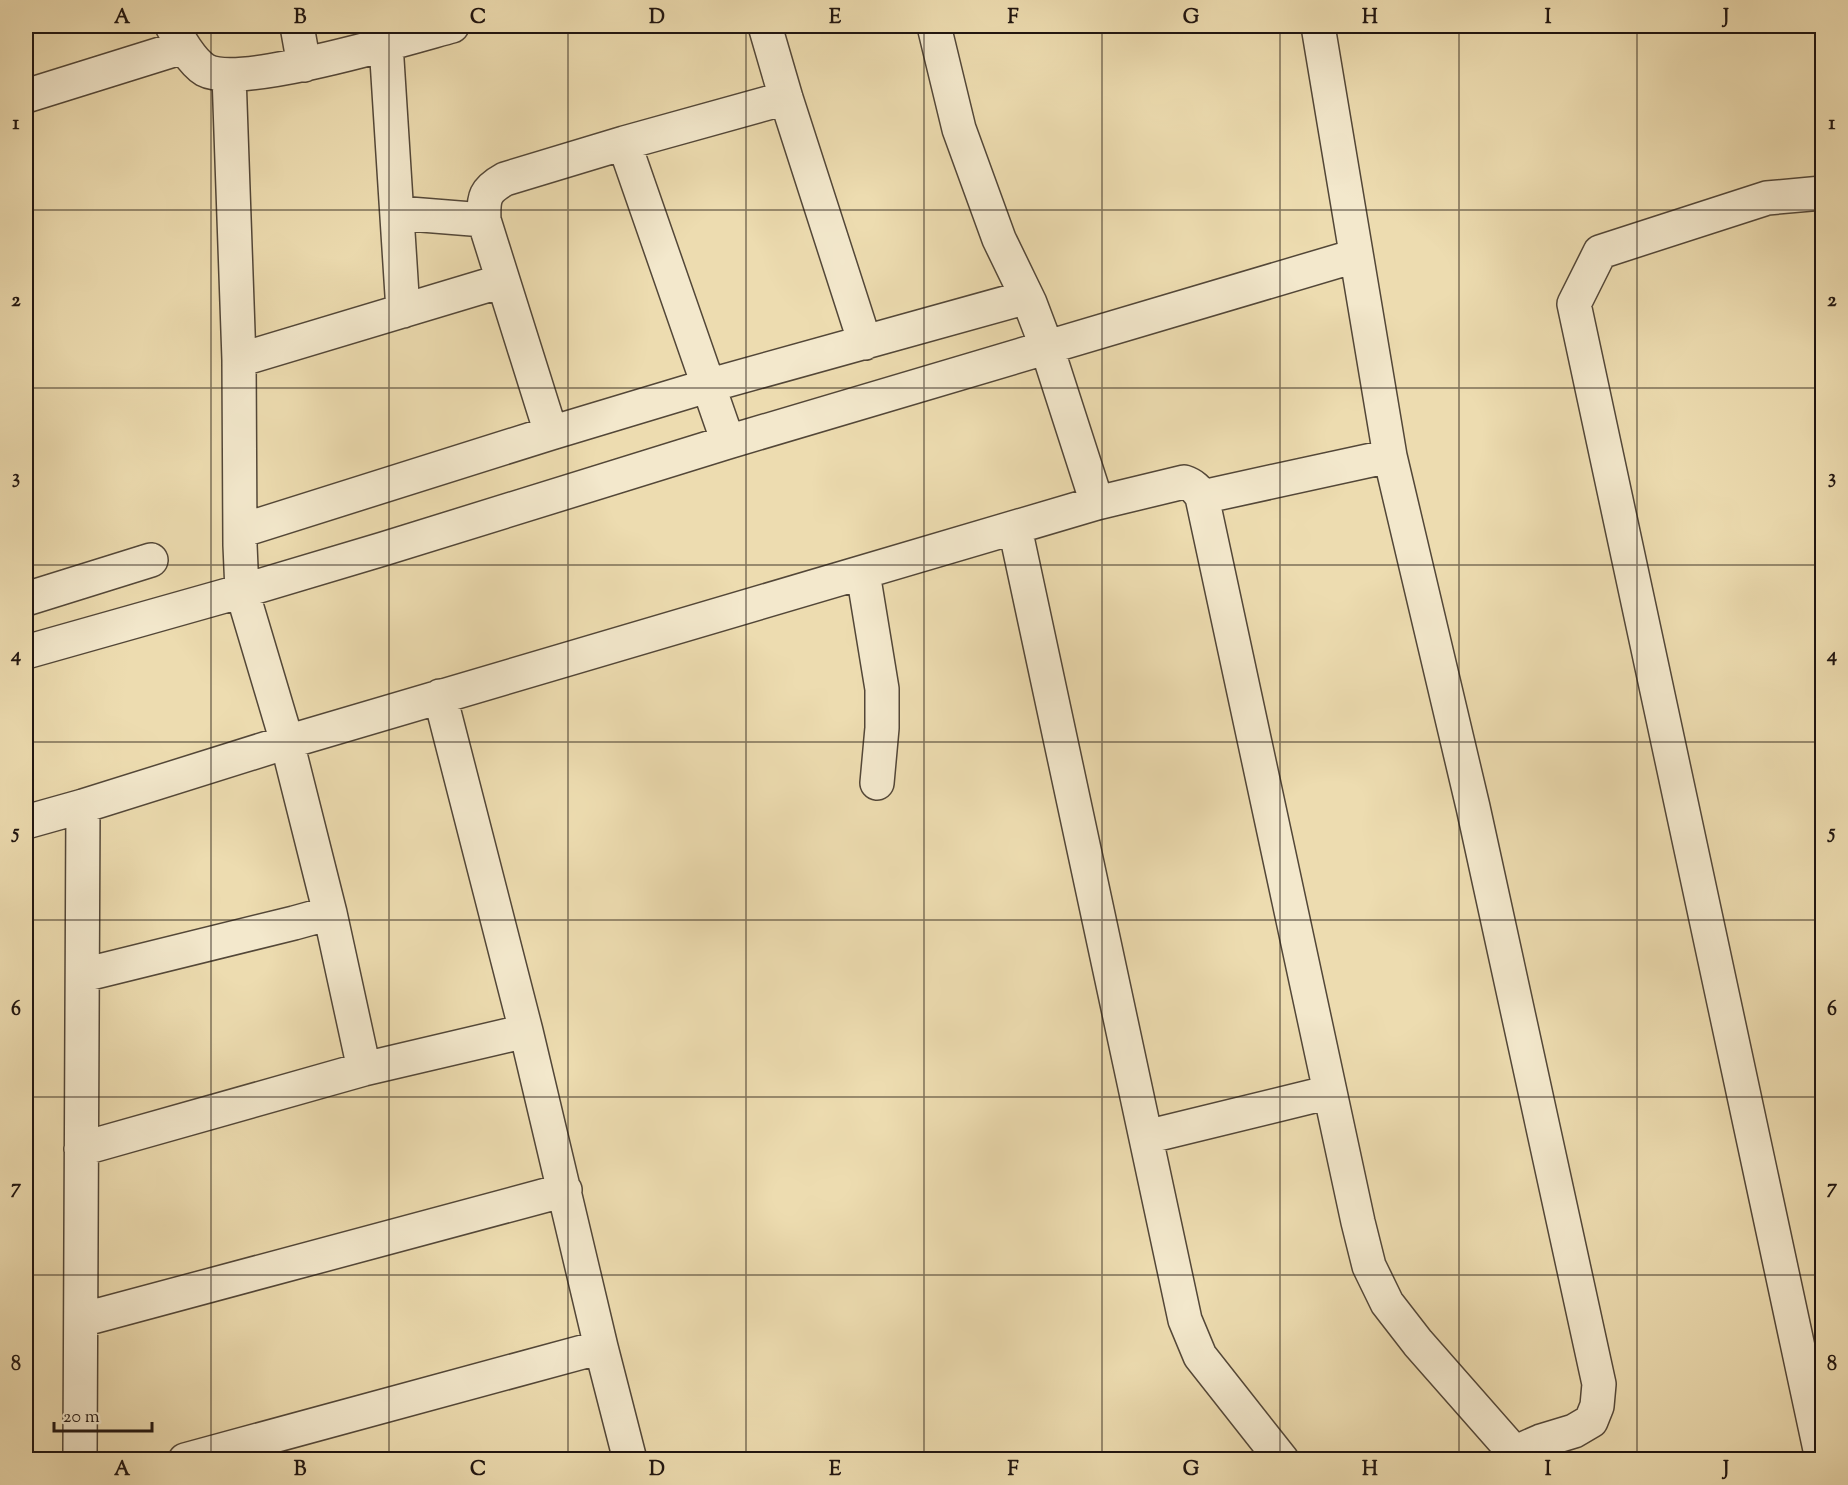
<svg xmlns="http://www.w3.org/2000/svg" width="1848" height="1485" viewBox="0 0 1848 1485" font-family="'Sorts Mill Goudy',serif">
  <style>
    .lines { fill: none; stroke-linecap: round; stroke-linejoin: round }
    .minor-casing { stroke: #534738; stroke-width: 36 }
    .minor { stroke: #f3e8cc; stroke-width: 33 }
    .grid { fill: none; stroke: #201510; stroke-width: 1.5; stroke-opacity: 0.55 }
    .neatline { fill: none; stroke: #201510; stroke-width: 2 }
    .grid-label { font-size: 20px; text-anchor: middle; font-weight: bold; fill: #201510 }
  </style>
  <rect width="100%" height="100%" fill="#eddcb0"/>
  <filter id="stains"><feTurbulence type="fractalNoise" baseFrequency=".00333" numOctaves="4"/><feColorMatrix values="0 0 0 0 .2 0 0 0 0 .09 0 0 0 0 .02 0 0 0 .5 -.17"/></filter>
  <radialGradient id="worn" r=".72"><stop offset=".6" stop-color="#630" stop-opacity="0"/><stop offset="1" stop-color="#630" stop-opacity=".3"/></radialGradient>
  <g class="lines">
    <defs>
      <path id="minor" d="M 172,26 C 178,38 192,62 205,70 C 240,89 408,38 452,26
        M 297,26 L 304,65
        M 765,26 L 786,98 L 865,343
        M 934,26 L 959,129 L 999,239 L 1030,303 L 1047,348 L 1097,503
        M 1318,26 L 1390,456 L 1473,807 L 1599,1384 L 1597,1406 L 1591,1421 L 1574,1431 L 1541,1441 L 1516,1452
        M 386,44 L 403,311
        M 26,96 L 183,47
        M 624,143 L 728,442
        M 1822,193 L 1767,198 L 1600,252 L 1574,304 L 1822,1459
        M 397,213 L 484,220
        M 239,360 L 502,281
        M 551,433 L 484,220 C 483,197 485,190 505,179 L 624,143 L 786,98
        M 1202,497 L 1390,456
        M 1015,528 L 1185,1320 L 1200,1356 L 1282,1460
        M 240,531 L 551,433 L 707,386 L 1027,297
        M 863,573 L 882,689 L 882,728 L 877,783
        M 26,599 L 151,560
        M 26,652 L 242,591 L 383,549 L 728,442 L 1355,256
        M 440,696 L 526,1031 L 601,1347 L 630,1460
        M 26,822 L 83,806 L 287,742 L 1097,503 L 1184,482 C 1193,485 1197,489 1202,497 L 1358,1222 L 1369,1266 L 1387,1303 L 1418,1343 L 1521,1460
        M 330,913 L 364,1069
        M 83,975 L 294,923 L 330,913 L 287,742 L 242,591 L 240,545 L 239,360 L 229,75
        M 1146,1137 L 1330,1092
        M 81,1149 L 364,1069 L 526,1031
        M 81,1320 L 565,1190
        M 82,1460 L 80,1455 L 83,806
        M 185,1460 L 601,1347"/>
    </defs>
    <use href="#minor" class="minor-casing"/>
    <use href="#minor" class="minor"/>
  </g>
  <path class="grid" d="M 211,26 L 211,1460M 389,26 L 389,1460M 568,26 L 568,1460M 746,26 L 746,1460M 924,26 L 924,1460M 1102,26 L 1102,1460M 1280,26 L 1280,1460M 1459,26 L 1459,1460M 1637,26 L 1637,1460M 26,210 L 1822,210M 26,388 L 1822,388M 26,565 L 1822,565M 26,742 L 1822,742M 26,920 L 1822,920M 26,1097 L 1822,1097M 26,1275 L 1822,1275"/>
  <rect width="1848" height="1485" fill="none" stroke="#eddcb0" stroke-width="66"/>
  <path d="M54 1422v9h98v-9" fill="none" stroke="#201510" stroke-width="3"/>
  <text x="63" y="1422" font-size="18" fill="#201510" stroke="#f3e8cc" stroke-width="4.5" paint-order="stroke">20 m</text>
  <rect x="33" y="33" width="1782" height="1419" class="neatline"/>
  <g class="grid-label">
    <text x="122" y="23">A</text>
    <text x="300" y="23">B</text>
    <text x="478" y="23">C</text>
    <text x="657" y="23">D</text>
    <text x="835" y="23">E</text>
    <text x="1013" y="23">F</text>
    <text x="1191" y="23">G</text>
    <text x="1370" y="23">H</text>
    <text x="1548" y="23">I</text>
    <text x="1726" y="23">J</text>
    <text x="16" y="129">1</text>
    <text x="1832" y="129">1</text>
    <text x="16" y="306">2</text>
    <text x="1832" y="306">2</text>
    <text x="16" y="483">3</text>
    <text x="1832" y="483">3</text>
    <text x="16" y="661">4</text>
    <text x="1832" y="661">4</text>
    <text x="16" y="838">5</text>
    <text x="1832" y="838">5</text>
    <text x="16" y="1015">6</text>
    <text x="1832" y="1015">6</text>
    <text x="16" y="1193">7</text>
    <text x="1832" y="1193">7</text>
    <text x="16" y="1370">8</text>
    <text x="1832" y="1370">8</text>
    <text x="122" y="1475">A</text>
    <text x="300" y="1475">B</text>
    <text x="478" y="1475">C</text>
    <text x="657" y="1475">D</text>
    <text x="835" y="1475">E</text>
    <text x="1013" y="1475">F</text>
    <text x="1191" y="1475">G</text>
    <text x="1370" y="1475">H</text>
    <text x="1548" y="1475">I</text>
    <text x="1726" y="1475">J</text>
  </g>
  <rect width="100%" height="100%" filter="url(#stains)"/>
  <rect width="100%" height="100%" fill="url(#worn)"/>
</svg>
